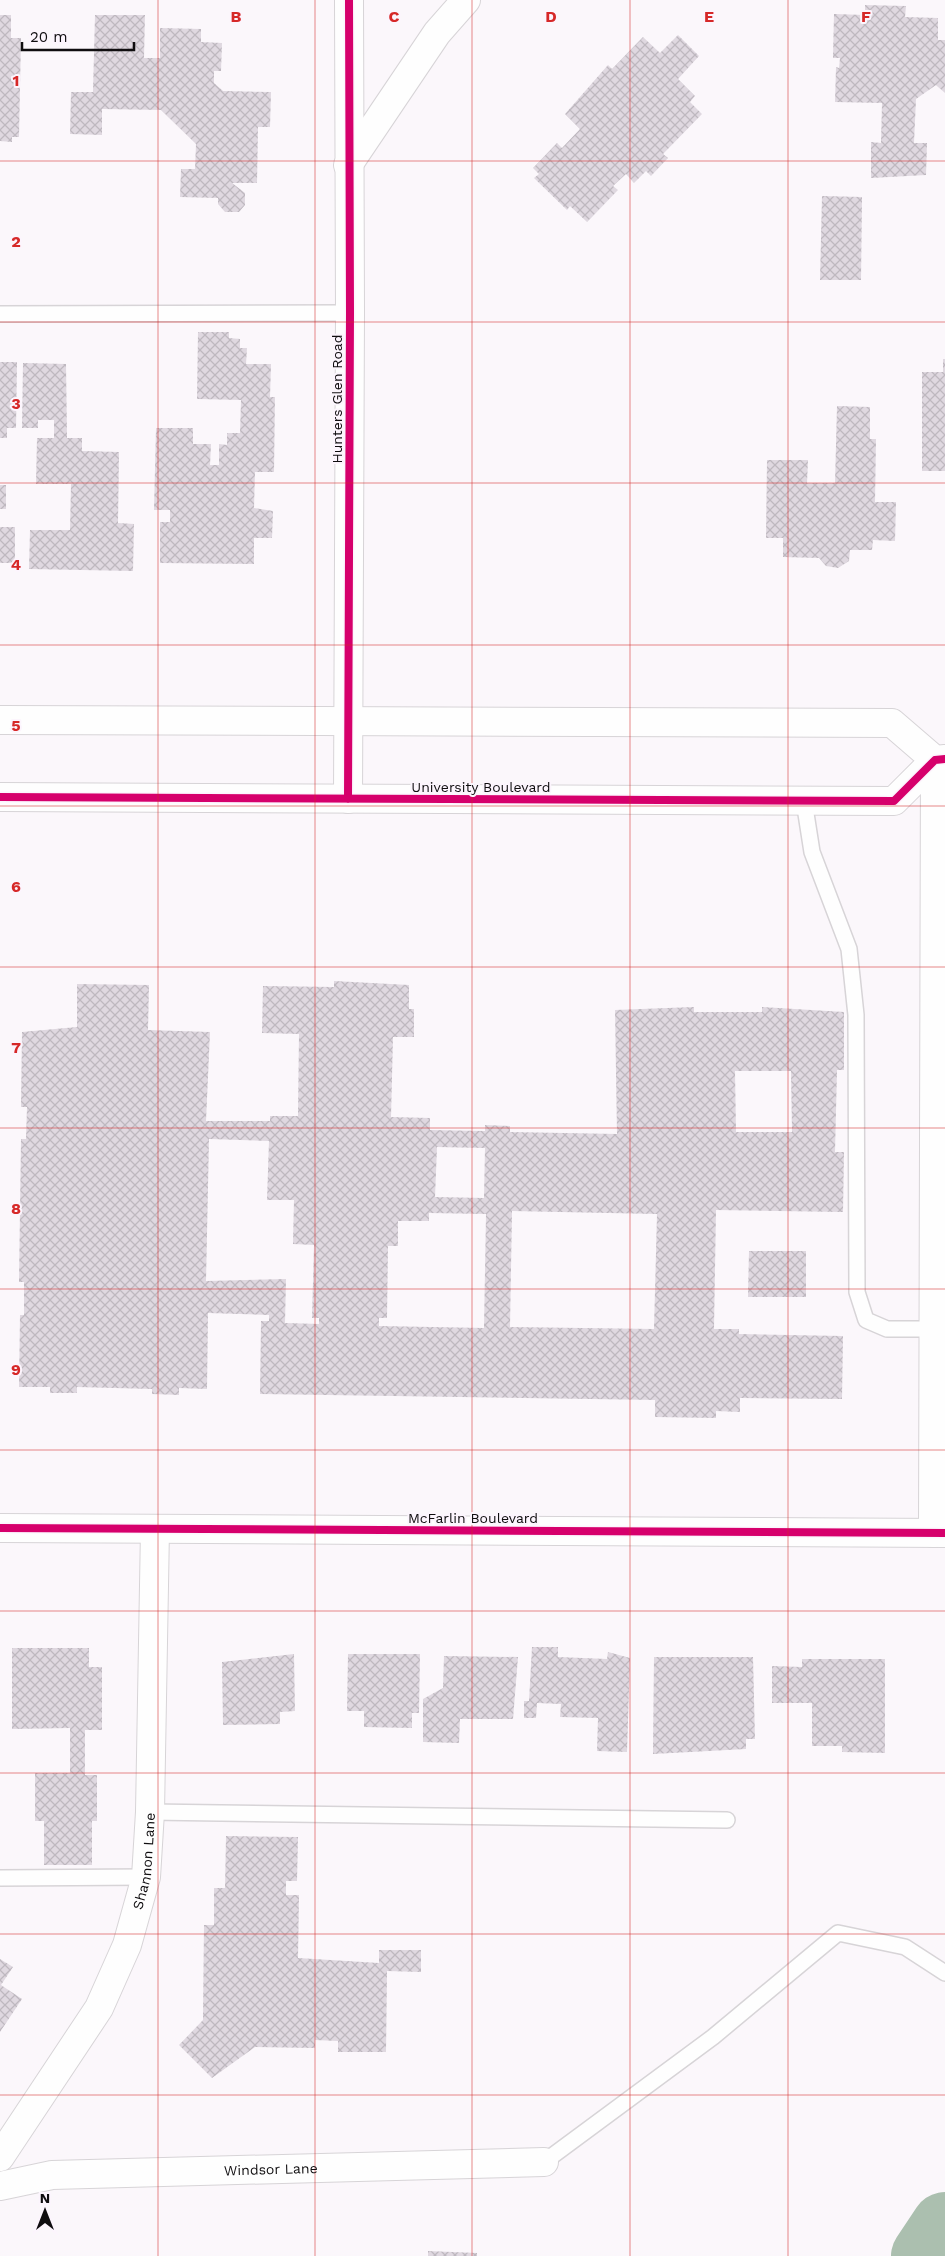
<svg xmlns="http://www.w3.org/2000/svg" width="945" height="2256" viewBox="0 0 945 2256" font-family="'Work Sans',sans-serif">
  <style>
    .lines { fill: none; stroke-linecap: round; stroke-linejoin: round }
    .river { stroke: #abbfaf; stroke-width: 68 }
    .building { fill: url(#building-cross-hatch); fill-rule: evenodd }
    .lane-casing { stroke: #d7d4d7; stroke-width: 18 }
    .street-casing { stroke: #d7d4d7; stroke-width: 30 }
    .secondary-casing { stroke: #d7d4d7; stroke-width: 30 }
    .lane { stroke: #fefefe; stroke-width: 15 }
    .street { stroke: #fefefe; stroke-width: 28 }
    .secondary { stroke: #fefefe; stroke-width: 28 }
    .cycleway-casing { stroke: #fcf5fd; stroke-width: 11 }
    .cycleway { stroke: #d6006c; stroke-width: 8 }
    .grid { fill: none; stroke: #d62828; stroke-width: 1; stroke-opacity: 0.55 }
    .labels { text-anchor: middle; stroke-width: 4; stroke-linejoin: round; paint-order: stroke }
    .street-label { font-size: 14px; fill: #0f0d0f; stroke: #fcf5fd }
    .grid-label { font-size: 16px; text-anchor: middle; font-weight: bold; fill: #d62828; stroke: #fcf5fd; stroke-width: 4; stroke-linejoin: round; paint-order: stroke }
  </style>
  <defs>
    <pattern id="building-cross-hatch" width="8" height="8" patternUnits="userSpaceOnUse" patternTransform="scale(1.25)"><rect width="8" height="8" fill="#dfd8e0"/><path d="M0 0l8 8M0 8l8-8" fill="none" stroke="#beb8bf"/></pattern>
  </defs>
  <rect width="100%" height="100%" fill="#fbf7fb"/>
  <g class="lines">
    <path class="river" d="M 925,2256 L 945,2226"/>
  </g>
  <path class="building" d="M 865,5 L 906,6 L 905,17 L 938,18 L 938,40 L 945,40 L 945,93 L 936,85 L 916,99 L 914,143 L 927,143 L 926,175 L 871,178 L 871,142 L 881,143 L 882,103 L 835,102 L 836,67 L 839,68 L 840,58 L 833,58 L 834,14 L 865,15 Z
    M 0,15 L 11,15 L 11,38 L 21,38 L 19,137 L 12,137 L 12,142 L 0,141 Z
    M 95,15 L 145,15 L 144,58 L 160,58 L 160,28 L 201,29 L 201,42 L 222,43 L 221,71 L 214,71 L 214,83 L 223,91 L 271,92 L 270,127 L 258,127 L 257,183 L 232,183 L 245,193 L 245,205 L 239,212 L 225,212 L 218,204 L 218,198 L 180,197 L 181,169 L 195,169 L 196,144 L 161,110 L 102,109 L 102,135 L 70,134 L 71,92 L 93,92 Z
    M 678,35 L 699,56 L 678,79 L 695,96 L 690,102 L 702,114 L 663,154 L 668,158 L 651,176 L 646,171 L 634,183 L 626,174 L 613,186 L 618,190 L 587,222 L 570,206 L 567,210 L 534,178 L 539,174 L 533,168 L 557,143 L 562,148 L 580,129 L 565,114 L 608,65 L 612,69 L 643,37 L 660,53 Z
    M 822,196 L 862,197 L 861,280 L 820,280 Z
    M 198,332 L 229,332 L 229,338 L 240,339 L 240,348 L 247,348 L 246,364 L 271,364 L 270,397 L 275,397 L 274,472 L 255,472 L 254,508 L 273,511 L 272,538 L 254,538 L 254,564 L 160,563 L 160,522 L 170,522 L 170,510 L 154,510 L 156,428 L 193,428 L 193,444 L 211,444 L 210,465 L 219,465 L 219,444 L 227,445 L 227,433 L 240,433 L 241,400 L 197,399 Z
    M 943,359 L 945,359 L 945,471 L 922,471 L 922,372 L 943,372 Z
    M 0,362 L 17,362 L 16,428 L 7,428 L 7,438 L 0,438 Z
    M 23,363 L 66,364 L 67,438 L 82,438 L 82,451 L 119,452 L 118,523 L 134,524 L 133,571 L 29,569 L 30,530 L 70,530 L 71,484 L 36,484 L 37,438 L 54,438 L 54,420 L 38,420 L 38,428 L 22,428 Z
    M 837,406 L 870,407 L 870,439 L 876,439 L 875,502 L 896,502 L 895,541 L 873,540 L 872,550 L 850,550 L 849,561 L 838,568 L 826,566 L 819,558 L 783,557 L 783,538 L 766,538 L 767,460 L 808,460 L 807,483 L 835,483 Z
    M 0,485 L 6,485 L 6,509 L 0,509 Z
    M 0,527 L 15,527 L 15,563 L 0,563 Z
    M 334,981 L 409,985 L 409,1009 L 414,1009 L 414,1037 L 393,1037 L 391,1117 L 430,1118 L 430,1130 L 485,1131 L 485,1125 L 510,1126 L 510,1132 L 617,1134 L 615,1010 L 694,1007 L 694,1012 L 762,1012 L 762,1007 L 844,1012 L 844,1070 L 837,1070 L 835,1152 L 844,1152 L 843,1212 L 716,1210 L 714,1329 L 739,1329 L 739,1334 L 843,1336 L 842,1399 L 740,1398 L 740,1412 L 716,1411 L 716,1418 L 655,1417 L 655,1400 L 260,1394 L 261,1321 L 269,1321 L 269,1315 L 208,1313 L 207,1389 L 179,1388 L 179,1395 L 152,1394 L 152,1389 L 77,1387 L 77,1393 L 50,1393 L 50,1387 L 19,1387 L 20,1315 L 24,1315 L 24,1282 L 19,1282 L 21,1139 L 26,1139 L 27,1107 L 21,1107 L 22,1032 L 77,1027 L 77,984 L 149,985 L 148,1030 L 210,1032 L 206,1121 L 270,1121 L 270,1116 L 298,1116 L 299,1034 L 262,1033 L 263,986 L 334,987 ZM 735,1071 L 791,1071 L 792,1132 L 736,1132 ZM 209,1139 L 269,1141 L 267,1200 L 294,1200 L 293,1244 L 314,1245 L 312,1318 L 319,1318 L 319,1324 L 285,1323 L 286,1279 L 206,1281 ZM 437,1147 L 485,1148 L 484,1198 L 435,1197 ZM 512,1211 L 657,1214 L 654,1329 L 510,1327 ZM 429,1213 L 486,1214 L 484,1328 L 379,1326 L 379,1318 L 387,1318 L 388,1246 L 398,1246 L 398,1221 L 429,1221 Z
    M 749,1251 L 806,1251 L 806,1297 L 748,1297 Z
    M 532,1647 L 558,1647 L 558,1657 L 607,1659 L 608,1652 L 630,1658 L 627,1752 L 597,1751 L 598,1718 L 560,1717 L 561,1704 L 537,1703 L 536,1718 L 524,1718 L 524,1701 L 529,1701 Z
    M 12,1648 L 89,1648 L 89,1667 L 102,1667 L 102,1730 L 85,1730 L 85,1775 L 97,1775 L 97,1821 L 92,1821 L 92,1865 L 44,1865 L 44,1821 L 35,1821 L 35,1773 L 70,1773 L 70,1728 L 12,1729 Z
    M 294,1654 L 295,1711 L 280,1712 L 280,1724 L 223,1725 L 222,1662 Z
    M 348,1654 L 420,1654 L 419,1713 L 412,1713 L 412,1728 L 364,1727 L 364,1711 L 347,1711 Z
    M 444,1656 L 518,1657 L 513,1719 L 460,1719 L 459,1743 L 423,1742 L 423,1699 L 443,1688 Z
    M 654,1657 L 753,1657 L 755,1739 L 746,1739 L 746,1749 L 653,1754 Z
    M 802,1659 L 885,1659 L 885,1753 L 842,1752 L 842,1746 L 812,1746 L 812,1703 L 772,1703 L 772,1666 L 802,1667 Z
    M 226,1836 L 298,1837 L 297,1881 L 286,1881 L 286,1895 L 299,1895 L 298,1958 L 379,1963 L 379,1950 L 421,1950 L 421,1972 L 387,1971 L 386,2052 L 338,2052 L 338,2041 L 315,2040 L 315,2048 L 255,2047 L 212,2078 L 179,2045 L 203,2020 L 204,1925 L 214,1925 L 214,1888 L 225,1888 Z
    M 0,1959 L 13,1967 L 1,1985 L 22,1999 L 0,2032 Z
    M 428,2251 L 477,2253 L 477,2256 L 428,2256 Z"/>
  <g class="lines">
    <defs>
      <path id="lane" d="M 0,314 L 350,313
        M 804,801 L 812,852 L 849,949 L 856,1015 L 857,1292 L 866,1320 L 887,1329 L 933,1329
        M 150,1812 L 727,1820
        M 0,1878 L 146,1877
        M 544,2162 L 713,2037 L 838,1933 L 905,1947 L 945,1973"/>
      <g id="street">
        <path d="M 348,165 L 437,33 L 466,0"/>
        <path d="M 348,799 L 350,313 L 349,0"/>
        <path d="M 0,1528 L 945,1533"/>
        <path d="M 933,1533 L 935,760"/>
        <path id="s1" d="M 0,2157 L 99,2008 L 127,1945 L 146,1877 L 150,1812 L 155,1529"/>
        <path id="s2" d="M 0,2186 L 52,2175 L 544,2162"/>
      </g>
      <path id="secondary" d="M 0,720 L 892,723 L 935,760
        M 0,797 L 894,801 L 935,760 L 945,759"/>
    </defs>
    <use href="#lane" class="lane-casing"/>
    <use href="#street" class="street-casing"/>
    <use href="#secondary" class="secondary-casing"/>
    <use href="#lane" class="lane"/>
    <use href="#street" class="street"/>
    <use href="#secondary" class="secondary"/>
    <defs>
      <path id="cycleway" d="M 0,797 L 894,801 L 935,760 L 945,759
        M 348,799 L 350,313 L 349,0
        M 0,1528 L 945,1533"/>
    </defs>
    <use href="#cycleway" class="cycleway-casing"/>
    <use href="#cycleway" class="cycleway"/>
  </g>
  <path class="grid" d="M 158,0 L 158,2256M 315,0 L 315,2256M 472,0 L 472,2256M 630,0 L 630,2256M 788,0 L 788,2256M 0,161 L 945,161M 0,322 L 945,322M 0,483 L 945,483M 0,645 L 945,645M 0,806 L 945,806M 0,967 L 945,967M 0,1128 L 945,1128M 0,1289 L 945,1289M 0,1450 L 945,1450M 0,1611 L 945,1611M 0,1773 L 945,1773M 0,1934 L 945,1934M 0,2095 L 945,2095"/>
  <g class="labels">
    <g class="street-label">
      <text transform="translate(337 399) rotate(-90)" y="5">Hunters Glen Road</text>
      <text x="481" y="792">University Boulevard</text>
      <text x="473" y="1523">McFarlin Boulevard</text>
      <text dy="5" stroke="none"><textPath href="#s1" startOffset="334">Shannon Lane</textPath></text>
      <text dy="5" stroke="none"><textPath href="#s2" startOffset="272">Windsor Lane</textPath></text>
    </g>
  </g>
  <g class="grid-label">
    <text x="236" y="22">B</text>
    <text x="394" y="22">C</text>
    <text x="551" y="22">D</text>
    <text x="709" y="22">E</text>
    <text x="866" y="22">F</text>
    <text x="16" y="86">1</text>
    <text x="16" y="247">2</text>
    <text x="16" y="409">3</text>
    <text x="16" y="570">4</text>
    <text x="16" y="731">5</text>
    <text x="16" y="892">6</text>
    <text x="16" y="1053">7</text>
    <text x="16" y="1214">8</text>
    <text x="16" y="1375">9</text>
  </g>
  <g transform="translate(45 2211)" stroke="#fcf5fd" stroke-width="4" paint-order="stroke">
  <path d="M0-4L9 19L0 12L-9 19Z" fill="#0f0d0f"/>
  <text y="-8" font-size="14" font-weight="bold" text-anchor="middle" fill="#0f0d0f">N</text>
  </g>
  <path d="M22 42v8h112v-8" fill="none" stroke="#0f0d0f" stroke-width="2.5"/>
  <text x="30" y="42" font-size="15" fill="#0f0d0f" stroke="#fcf5fd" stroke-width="4" paint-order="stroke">20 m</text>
</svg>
